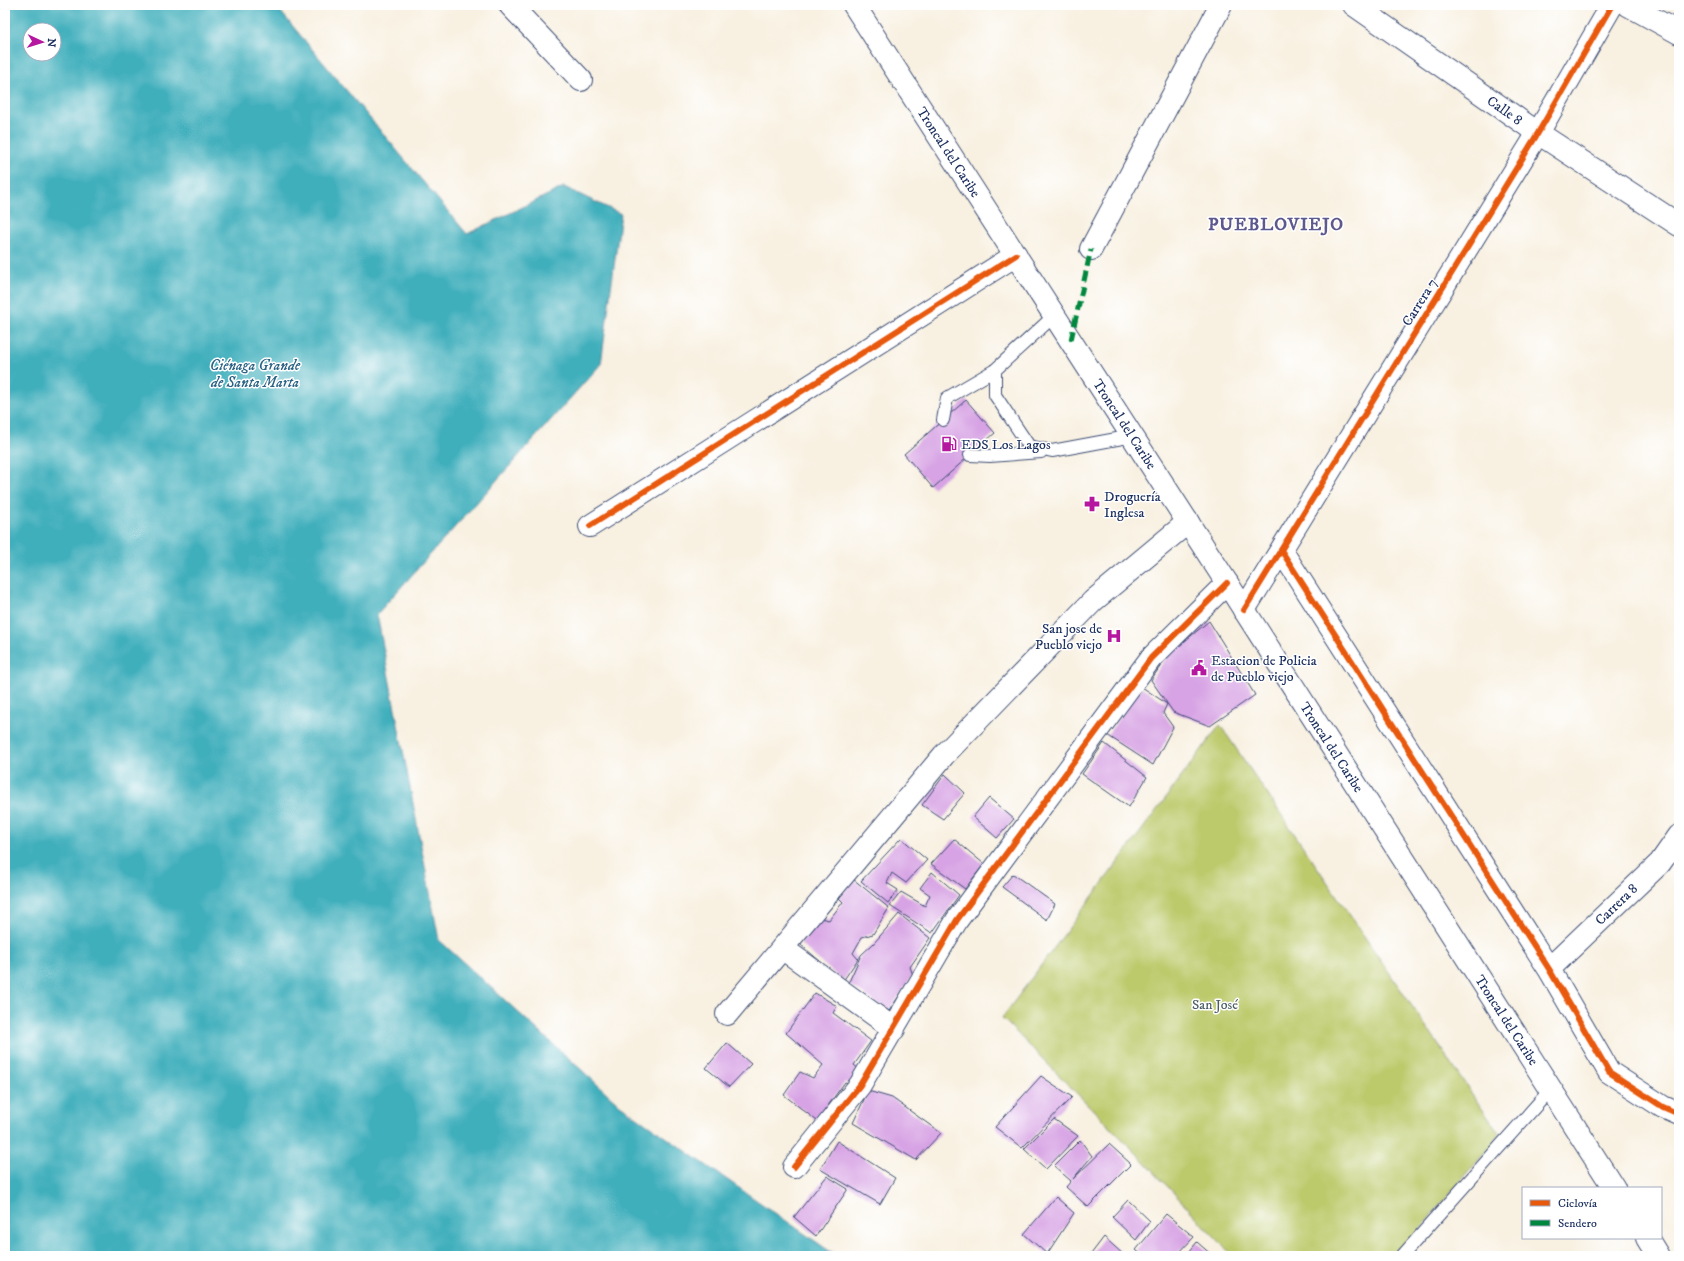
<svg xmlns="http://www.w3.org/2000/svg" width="1684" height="1261" viewBox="0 0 1684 1261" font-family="'IM FELL DW Pica',serif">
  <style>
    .green { fill: #bdca6c; stroke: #6c7c65 }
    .water { fill: #40afbc; stroke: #2e6f8d; fill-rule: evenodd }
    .building { fill: #d7a3e4 }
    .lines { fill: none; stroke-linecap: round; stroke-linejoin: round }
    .lane-casing { stroke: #3c4c72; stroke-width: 14 }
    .street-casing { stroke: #3c4c72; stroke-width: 24 }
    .highway-casing { stroke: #3c4c72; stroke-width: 24 }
    .lane { stroke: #fff; stroke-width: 12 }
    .street { stroke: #fff; stroke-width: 22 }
    .highway { stroke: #fff; stroke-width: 22 }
    .quiet { stroke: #00873e; stroke-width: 5; stroke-dasharray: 10 5; stroke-linecap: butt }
    .cycleway-casing { stroke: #fff; stroke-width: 8 }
    .cycleway { stroke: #e8590c; stroke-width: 6 }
    .labels { text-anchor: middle; stroke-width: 3; stroke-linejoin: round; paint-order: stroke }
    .street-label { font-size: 14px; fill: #1b2f5e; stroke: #fff }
    .poi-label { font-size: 14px; fill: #1b2f5e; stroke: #fff; text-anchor: start }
    .park-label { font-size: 14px; fill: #4c5e62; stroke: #fff }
    .water-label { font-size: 15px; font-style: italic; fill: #2a6284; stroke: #fff }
    .district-label { font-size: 18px; font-weight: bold; letter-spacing: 1px; fill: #5d588d; stroke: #fff }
  </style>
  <rect width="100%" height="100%" fill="#fff"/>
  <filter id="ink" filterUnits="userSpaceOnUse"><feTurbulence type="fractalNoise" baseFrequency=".025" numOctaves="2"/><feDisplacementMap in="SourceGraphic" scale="8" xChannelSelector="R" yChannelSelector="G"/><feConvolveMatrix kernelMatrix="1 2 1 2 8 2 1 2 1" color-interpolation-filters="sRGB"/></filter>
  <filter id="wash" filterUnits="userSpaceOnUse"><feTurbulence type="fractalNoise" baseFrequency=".012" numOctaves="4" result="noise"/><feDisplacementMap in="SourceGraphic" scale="16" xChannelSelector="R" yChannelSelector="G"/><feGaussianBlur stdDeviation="0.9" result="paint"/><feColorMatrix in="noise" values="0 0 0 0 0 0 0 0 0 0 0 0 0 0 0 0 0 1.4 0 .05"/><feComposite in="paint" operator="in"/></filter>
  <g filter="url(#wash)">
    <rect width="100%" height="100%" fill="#f8f0e0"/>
    <path class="green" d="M 1220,725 L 1500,1135 L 1397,1256 L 1233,1256 L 1138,1155 L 1002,1018 Z"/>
    <path class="water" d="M 5,5 L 275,5 L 467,234 L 564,187 L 621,214 L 601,364 L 377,614 L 439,940 L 620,1105 L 828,1250 L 839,1256 L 5,1256 ZM 30,30 L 54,30 L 54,54 L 30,54 Z"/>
    <g id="blocks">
      <path class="building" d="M 966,400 L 995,433 L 933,488 L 904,454 Z
        M 1209,621 L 1255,695 L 1210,726 L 1173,712 L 1151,680 L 1168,655 Z
        M 1142,687 L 1167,704 L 1163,713 L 1173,727 L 1153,765 L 1107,735 Z
        M 1104,743 L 1147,777 L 1129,807 L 1082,774 Z
        M 945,774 L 965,793 L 943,819 L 922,805 Z
        M 989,798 L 1014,819 L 997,838 L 973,817 Z
        M 901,838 L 927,860 L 906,883 L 892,873 L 887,883 L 898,890 L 888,903 L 861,881 Z
        M 954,839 L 984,864 L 965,889 L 931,864 Z
        M 932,872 L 959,895 L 932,933 L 890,906 L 901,892 L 925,906 L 930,895 L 920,888 Z
        M 1013,874 L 1055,904 L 1047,920 L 1002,887 Z
        M 853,879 L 889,908 L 873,934 L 862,937 L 853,953 L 858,959 L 843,981 L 800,944 L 820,918 L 829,920 L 843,902 L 839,898 Z
        M 899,914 L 930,938 L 910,967 L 913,975 L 889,1011 L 848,984 L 861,955 L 874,943 Z
        M 815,993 L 837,1006 L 833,1013 L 871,1041 L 854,1065 L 861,1071 L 852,1084 L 845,1082 L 817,1121 L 784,1095 L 800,1072 L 813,1078 L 823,1065 L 786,1033 Z
        M 727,1043 L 751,1064 L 729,1087 L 706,1068 Z
        M 1041,1076 L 1072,1097 L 1022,1148 L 995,1127 Z
        M 868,1091 L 892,1098 L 941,1133 L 916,1160 L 853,1123 Z
        M 1054,1119 L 1078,1136 L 1046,1169 L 1024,1149 Z
        M 1080,1140 L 1092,1156 L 1073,1179 L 1109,1144 L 1131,1164 L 1088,1207 L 1066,1187 L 1071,1181 L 1054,1166 Z
        M 837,1141 L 895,1178 L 880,1204 L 820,1169 Z
        M 827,1176 L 848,1189 L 816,1236 L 794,1217 Z
        M 1056,1197 L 1074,1213 L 1047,1254 L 1024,1234 Z
        M 1128,1200 L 1150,1221 L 1136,1240 L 1112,1217 Z
        M 1166,1214 L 1194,1237 L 1176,1256 L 1143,1256 L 1136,1250 Z
        M 1104,1237 L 1125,1256 L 1093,1256 L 1091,1254 Z
        M 1197,1242 L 1213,1256 L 1186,1256 Z"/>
    </g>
  </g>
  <g filter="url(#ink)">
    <use href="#blocks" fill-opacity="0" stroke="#3c4c72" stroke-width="1"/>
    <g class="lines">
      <defs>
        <path id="lane" d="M 1055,315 L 995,370 L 995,395 L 1029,446 L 1052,451 L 1133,436
          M 943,420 L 947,398 L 995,370
          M 970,455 L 990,456 L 1041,452
          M 1402,1256 L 1551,1089"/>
        <path id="street" d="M 510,5 L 581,80
          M 1354,5 L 1538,133 L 1679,225
          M 1628,5 L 1679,33
          M 1091,249 L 1221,5
          M 590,526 L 1016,255
          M 1281,550 L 1549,969 L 1609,1072 L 1663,1107 L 1679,1114
          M 1244,610 L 1538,133 L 1612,5
          M 782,948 L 894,1029
          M 1549,969 L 1660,863 L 1679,836
          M 727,1014 L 944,755 L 1093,601 L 1188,522
          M 794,1167 L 860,1085 L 957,920 L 1151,658 L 1227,583"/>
        <path id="highway" d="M 854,5 L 1227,583 L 1614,1188
          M 1647,1238 L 1658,1256"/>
      </defs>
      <use href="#lane" class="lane-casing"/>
      <use href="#street" class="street-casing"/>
      <use href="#highway" class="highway-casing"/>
      <use href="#lane" class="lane"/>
      <use href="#street" class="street"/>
      <use href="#highway" class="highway"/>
      <path class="quiet" d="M 1071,340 L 1091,249"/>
      <defs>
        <path id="cycleway" d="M 590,526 L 1016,255
          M 1281,550 L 1549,969 L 1609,1072 L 1663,1107 L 1679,1114
          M 1244,610 L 1538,133 L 1612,5
          M 794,1167 L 860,1085 L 957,920 L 1151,658 L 1227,583"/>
      </defs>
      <use href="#cycleway" class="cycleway-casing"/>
      <use href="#cycleway" class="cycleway"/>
    </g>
  </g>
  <defs>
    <symbol id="fuel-bare" viewBox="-9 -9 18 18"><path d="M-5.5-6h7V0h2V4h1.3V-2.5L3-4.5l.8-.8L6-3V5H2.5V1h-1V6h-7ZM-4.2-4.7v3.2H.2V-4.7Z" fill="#b5179e" stroke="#fff" stroke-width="2.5" paint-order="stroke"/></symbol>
    <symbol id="pharmacy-bare" viewBox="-9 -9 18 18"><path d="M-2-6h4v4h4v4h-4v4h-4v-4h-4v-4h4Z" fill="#b5179e" stroke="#fff" stroke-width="2.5" paint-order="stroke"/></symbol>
    <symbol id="hospital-bare" viewBox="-9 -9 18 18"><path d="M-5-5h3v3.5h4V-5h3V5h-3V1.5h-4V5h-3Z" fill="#b5179e" stroke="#fff" stroke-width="2.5" paint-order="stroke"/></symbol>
    <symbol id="civic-bare" viewBox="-9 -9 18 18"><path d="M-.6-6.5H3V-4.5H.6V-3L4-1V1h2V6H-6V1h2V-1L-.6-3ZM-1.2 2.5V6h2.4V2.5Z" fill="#b5179e" stroke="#fff" stroke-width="2.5" paint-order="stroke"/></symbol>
  </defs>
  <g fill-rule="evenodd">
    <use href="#fuel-bare" x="938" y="433" width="22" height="22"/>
    <use href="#pharmacy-bare" x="1081" y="493" width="22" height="22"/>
    <use href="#hospital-bare" x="1103" y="625" width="22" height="22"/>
    <use href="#civic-bare" x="1188" y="657" width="22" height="22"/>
  </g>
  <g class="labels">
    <g class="street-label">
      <text transform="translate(1505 110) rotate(35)" y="5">Calle 8</text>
      <text transform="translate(949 152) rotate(57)" y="5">Troncal del Caribe</text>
      <text transform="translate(1419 302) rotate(-58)" y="5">Carrera 7</text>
      <text transform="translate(1125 424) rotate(57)" y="5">Troncal del Caribe</text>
      <text transform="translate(1332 747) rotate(57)" y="5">Troncal del Caribe</text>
      <text transform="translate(1616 904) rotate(-44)" y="5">Carrera 8</text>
      <text transform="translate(1507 1020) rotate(57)" y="5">Troncal del Caribe</text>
    </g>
    <g class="poi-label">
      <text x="961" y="449">EDS Los Lagos</text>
      <text x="1104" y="501">Droguería<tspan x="1104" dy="16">Inglesa</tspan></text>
      <text x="1102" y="633" text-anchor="end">San jose de<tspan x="1102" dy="16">Pueblo viejo</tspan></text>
      <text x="1211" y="665">Estacion de Policia<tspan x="1211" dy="16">de Pueblo viejo</tspan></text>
    </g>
    <g class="park-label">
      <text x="1215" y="1009">San José</text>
    </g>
    <g class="water-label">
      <text x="255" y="370">Ciénaga Grande<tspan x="255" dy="17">de Santa Marta</tspan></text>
    </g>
    <g class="district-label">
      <text x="1276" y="230">PUEBLOVIEJO</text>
    </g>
  </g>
  <rect width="1684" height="1261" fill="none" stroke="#fff" stroke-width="20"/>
  <rect x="1522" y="1187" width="140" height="52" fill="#ffffff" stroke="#a4acbf"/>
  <rect x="1530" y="1200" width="20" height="6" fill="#e8590c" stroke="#a4acbf"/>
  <text x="1558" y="1207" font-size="12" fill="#1b2f5e">Ciclovía</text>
  <rect x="1530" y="1220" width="20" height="6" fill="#00873e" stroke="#a4acbf"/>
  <text x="1558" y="1227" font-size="12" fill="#1b2f5e">Sendero</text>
  <g transform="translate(42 42) rotate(94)"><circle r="19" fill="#ffffff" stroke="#a4acbf"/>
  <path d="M0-3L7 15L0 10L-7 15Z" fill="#b5179e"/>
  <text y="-6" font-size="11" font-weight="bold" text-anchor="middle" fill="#1b2f5e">N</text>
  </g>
</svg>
